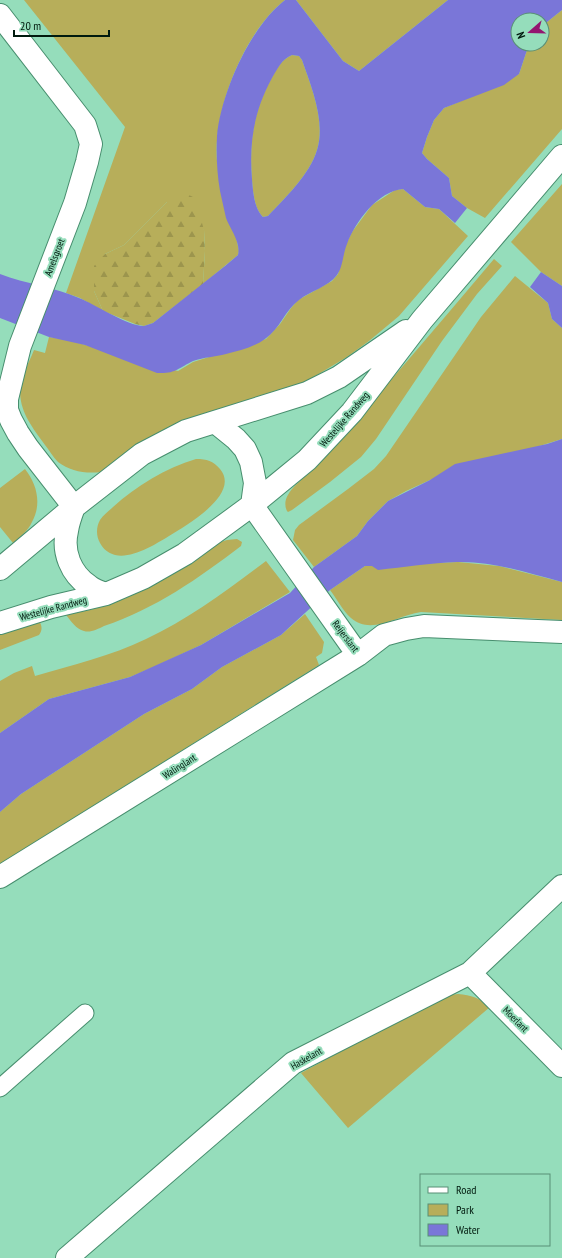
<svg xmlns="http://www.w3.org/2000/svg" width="562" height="1258" viewBox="0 0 562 1258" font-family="'PT Sans Narrow',sans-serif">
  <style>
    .green { fill: #b7ae5a }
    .forest { fill: url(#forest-firs) }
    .water { fill: #7a76d8; fill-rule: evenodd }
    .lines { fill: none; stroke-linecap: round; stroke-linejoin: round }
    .service-casing { stroke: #478e6e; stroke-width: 19 }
    .minor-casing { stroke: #478e6e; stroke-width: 24 }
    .tertiary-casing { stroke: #478e6e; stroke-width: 24 }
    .service { stroke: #fff; stroke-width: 17 }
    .minor { stroke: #fff; stroke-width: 22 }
    .tertiary { stroke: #fff; stroke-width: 22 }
    .labels { text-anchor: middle; stroke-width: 4; stroke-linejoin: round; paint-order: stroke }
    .street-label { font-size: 10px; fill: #001a0e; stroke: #95ddbb }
  </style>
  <defs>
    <pattern id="forest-firs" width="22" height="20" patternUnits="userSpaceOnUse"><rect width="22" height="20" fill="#b7ae5a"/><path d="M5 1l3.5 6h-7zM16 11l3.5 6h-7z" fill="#9c954d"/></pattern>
  </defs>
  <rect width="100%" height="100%" fill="#95ddbb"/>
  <path class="green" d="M 24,0 L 285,0 C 244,32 213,110 217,161 C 218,169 221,178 223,185 C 228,207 235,229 239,251 L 238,255 L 203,284 L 205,251 L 204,230 L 167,202 L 124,245 L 105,254 L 94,291 L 103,311 L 80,298 L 66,293 L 125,127 Z
    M 296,0 L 448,0 L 359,71 L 343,61 Z
    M 562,10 L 562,129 L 485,218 L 467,208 L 452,196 L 449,178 L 427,159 L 422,153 L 427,137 L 434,120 L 444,108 L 473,96 L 519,74 L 529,44 L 542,44 L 542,26 Z
    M 292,55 L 299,56 L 302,60 C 311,86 326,122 317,150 C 310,174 285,198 268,216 L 263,217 C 254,208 253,192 252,180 C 249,140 253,112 272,77 C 278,67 281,60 292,55 Z
    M 562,184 L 562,286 L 541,272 L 511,242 Z
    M 403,189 L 425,207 L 439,209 L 468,236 L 399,316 L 369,341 L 347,357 L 307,381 L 101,472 C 85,474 70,471 58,462 C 53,457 49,450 45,445 C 33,428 21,414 20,393 C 20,378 29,363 34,350 L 45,353 L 49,337 L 68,340 L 178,371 L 193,362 L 266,339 L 280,324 L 291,308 L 298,300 L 332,281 L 338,274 L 346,244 L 352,232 L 372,205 L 395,190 Z
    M 494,259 L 502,266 L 477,294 L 442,341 L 376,439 L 361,457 L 330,482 L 292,510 L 288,512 L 287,511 C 279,495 302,480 312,470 C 317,464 322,458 328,452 C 384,389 439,324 494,259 Z
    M 515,276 L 548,303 L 552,319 L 562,328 L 562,439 L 430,480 L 406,491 L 388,501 L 368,521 L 357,536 L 314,567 L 293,540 L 295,530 L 299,525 L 348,489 L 374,469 L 386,456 L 481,317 Z
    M 196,459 C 207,459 213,461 220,469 C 241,494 187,525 169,536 C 151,547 115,570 100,543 C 96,536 96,527 100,520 C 103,515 109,511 113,507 C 136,486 166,468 196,459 Z
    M 25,469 C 37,484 42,504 32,522 C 28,531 20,537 13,543 L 0,527 L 0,488 Z
    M 237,539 L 242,542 L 241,546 C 199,578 155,609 104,626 C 98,629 90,633 84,631 C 76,629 71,621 66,615 L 90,610 L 126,598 L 165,578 L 214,544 L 227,540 Z
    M 266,561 L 290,592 L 201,645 L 156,666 L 130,677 L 49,699 L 0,733 L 0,681 L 14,673 L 32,666 L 35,676 C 72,665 111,656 146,639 C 189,619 228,590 266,561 Z
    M 458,562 L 499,566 L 562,582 L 562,620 L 421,612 C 398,615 371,636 351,618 C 343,611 337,599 330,590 L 365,566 Z
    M 305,614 L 324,642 L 322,653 L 316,657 L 319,665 L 0,864 L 0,812 L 21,794 L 144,714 L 192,689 L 222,667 L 281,635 Z
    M 38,620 C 42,624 43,630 39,635 L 0,650 L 0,632 Z
    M 458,994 C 471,995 480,998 490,1007 L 348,1128 L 301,1073 L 360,1041 L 450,995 Z"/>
  <path class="forest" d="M 185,193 L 195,198 L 204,230 L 205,251 L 203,284 L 153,323 L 144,326 L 135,324 L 103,311 L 94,291 L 94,266 L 105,254 L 124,245 L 167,202 Z"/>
  <path class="water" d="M 285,0 L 296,0 L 343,61 L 359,71 L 448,0 L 562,0 L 562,10 L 542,26 L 542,20 L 518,20 L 518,44 L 529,44 L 519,74 L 504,85 L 444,108 L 434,120 L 427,137 L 422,153 L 427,159 L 449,178 L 452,196 L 467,208 L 455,223 L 439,209 L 425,207 L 403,189 C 378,191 355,222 347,244 C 343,253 343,267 337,275 C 328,287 310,291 299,300 C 285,310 280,329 265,339 C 254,347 239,351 226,354 C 215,357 204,357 193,361 C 178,368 176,374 157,373 L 85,345 L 49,337 L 0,318 L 0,274 C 26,284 54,287 79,298 C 95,304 127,326 144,326 C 147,325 150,324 153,323 L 225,266 L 238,255 C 241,242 230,229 226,218 C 224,209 222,200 220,191 C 217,173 216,154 217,136 C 221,93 250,27 285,0 ZM 292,55 L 299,56 L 302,60 C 311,86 326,122 317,150 C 310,174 285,198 268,216 L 263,217 C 254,208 253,192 252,179 C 249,142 254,111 272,78 C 278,68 281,60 292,55 Z
    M 541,272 L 562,286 L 562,328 L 552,319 L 548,303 L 530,287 Z
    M 562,439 L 562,582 C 528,573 493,561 457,562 C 431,563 404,567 378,570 L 372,566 L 365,566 L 330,590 L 281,635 L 222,667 L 192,689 L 144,714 L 21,794 L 0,812 L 0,733 L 49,699 L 130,677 L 201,645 L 290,593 L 314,567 L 357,536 L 368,521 L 388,501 L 430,480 L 455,464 L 547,444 Z"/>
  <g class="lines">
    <defs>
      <path id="service" d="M 0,1088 L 85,1013"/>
      <path id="minor" d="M 0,15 L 85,125 L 91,144 L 87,162 L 75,203 L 20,346 L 7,399 L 7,410 L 11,420 L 18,433 L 28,448 L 74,507
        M 252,505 L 358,655 L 384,635 L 406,629 L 424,626 L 562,632
        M 0,877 L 358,655
        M 470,973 L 562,1066
        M 67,1258 L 293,1063 L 470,973 L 562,886"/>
      <path id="tertiary" d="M 215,422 L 236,439 L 245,449 L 251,462 L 255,483 L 252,505
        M 74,507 C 71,515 68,523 67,531 C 62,552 71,574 89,586 C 94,590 100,592 106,594
        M 0,569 L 74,507 L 142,454 L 186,431 L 307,393 L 339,377 L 406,331
        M 0,623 L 51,607 L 106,594 L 143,578 L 185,554 L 252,505 L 307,460 L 352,412 L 422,320 L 562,156"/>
    </defs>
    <use href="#service" class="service-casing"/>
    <use href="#minor" class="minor-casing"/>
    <use href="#tertiary" class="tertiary-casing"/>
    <use href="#service" class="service"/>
    <use href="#minor" class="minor"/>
    <use href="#tertiary" class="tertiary"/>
  </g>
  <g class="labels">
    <g class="street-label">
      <text transform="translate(54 257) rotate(-69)" y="4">Amelsgroet</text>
      <text transform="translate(344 419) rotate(-49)" y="4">Westelijke Randweg</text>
      <text transform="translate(53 608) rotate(-15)" y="4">Westelijke Randweg</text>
      <text transform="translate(346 636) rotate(53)" y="4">Reijerslant</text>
      <text transform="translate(179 766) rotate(-32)" y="4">Walinglant</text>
      <text transform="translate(516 1019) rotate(45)" y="4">Moerlant</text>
      <text transform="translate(306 1058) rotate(-30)" y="4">Haskelant</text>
    </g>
  </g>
  <rect x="420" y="1174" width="130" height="72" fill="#95ddbb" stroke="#598f76"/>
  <rect x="428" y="1187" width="20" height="6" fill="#ffffff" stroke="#598f76"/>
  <text x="456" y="1194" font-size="12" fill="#001a0e">Road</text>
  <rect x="428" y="1204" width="20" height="12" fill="#b7ae5a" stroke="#598f76"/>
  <text x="456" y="1214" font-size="12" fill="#001a0e">Park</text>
  <rect x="428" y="1224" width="20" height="12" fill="#7a76d8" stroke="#598f76"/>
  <text x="456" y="1234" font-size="12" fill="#001a0e">Water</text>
  <g transform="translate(530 32) rotate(250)"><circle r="19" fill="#95ddbb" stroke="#598f76"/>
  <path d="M0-3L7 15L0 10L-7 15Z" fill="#941570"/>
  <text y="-6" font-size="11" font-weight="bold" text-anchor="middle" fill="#001a0e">N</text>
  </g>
  <path d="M14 30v6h95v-6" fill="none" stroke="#001a0e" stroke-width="2"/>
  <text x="20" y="30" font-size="12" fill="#001a0e" stroke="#95ddbb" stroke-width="3" paint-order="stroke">20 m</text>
</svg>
